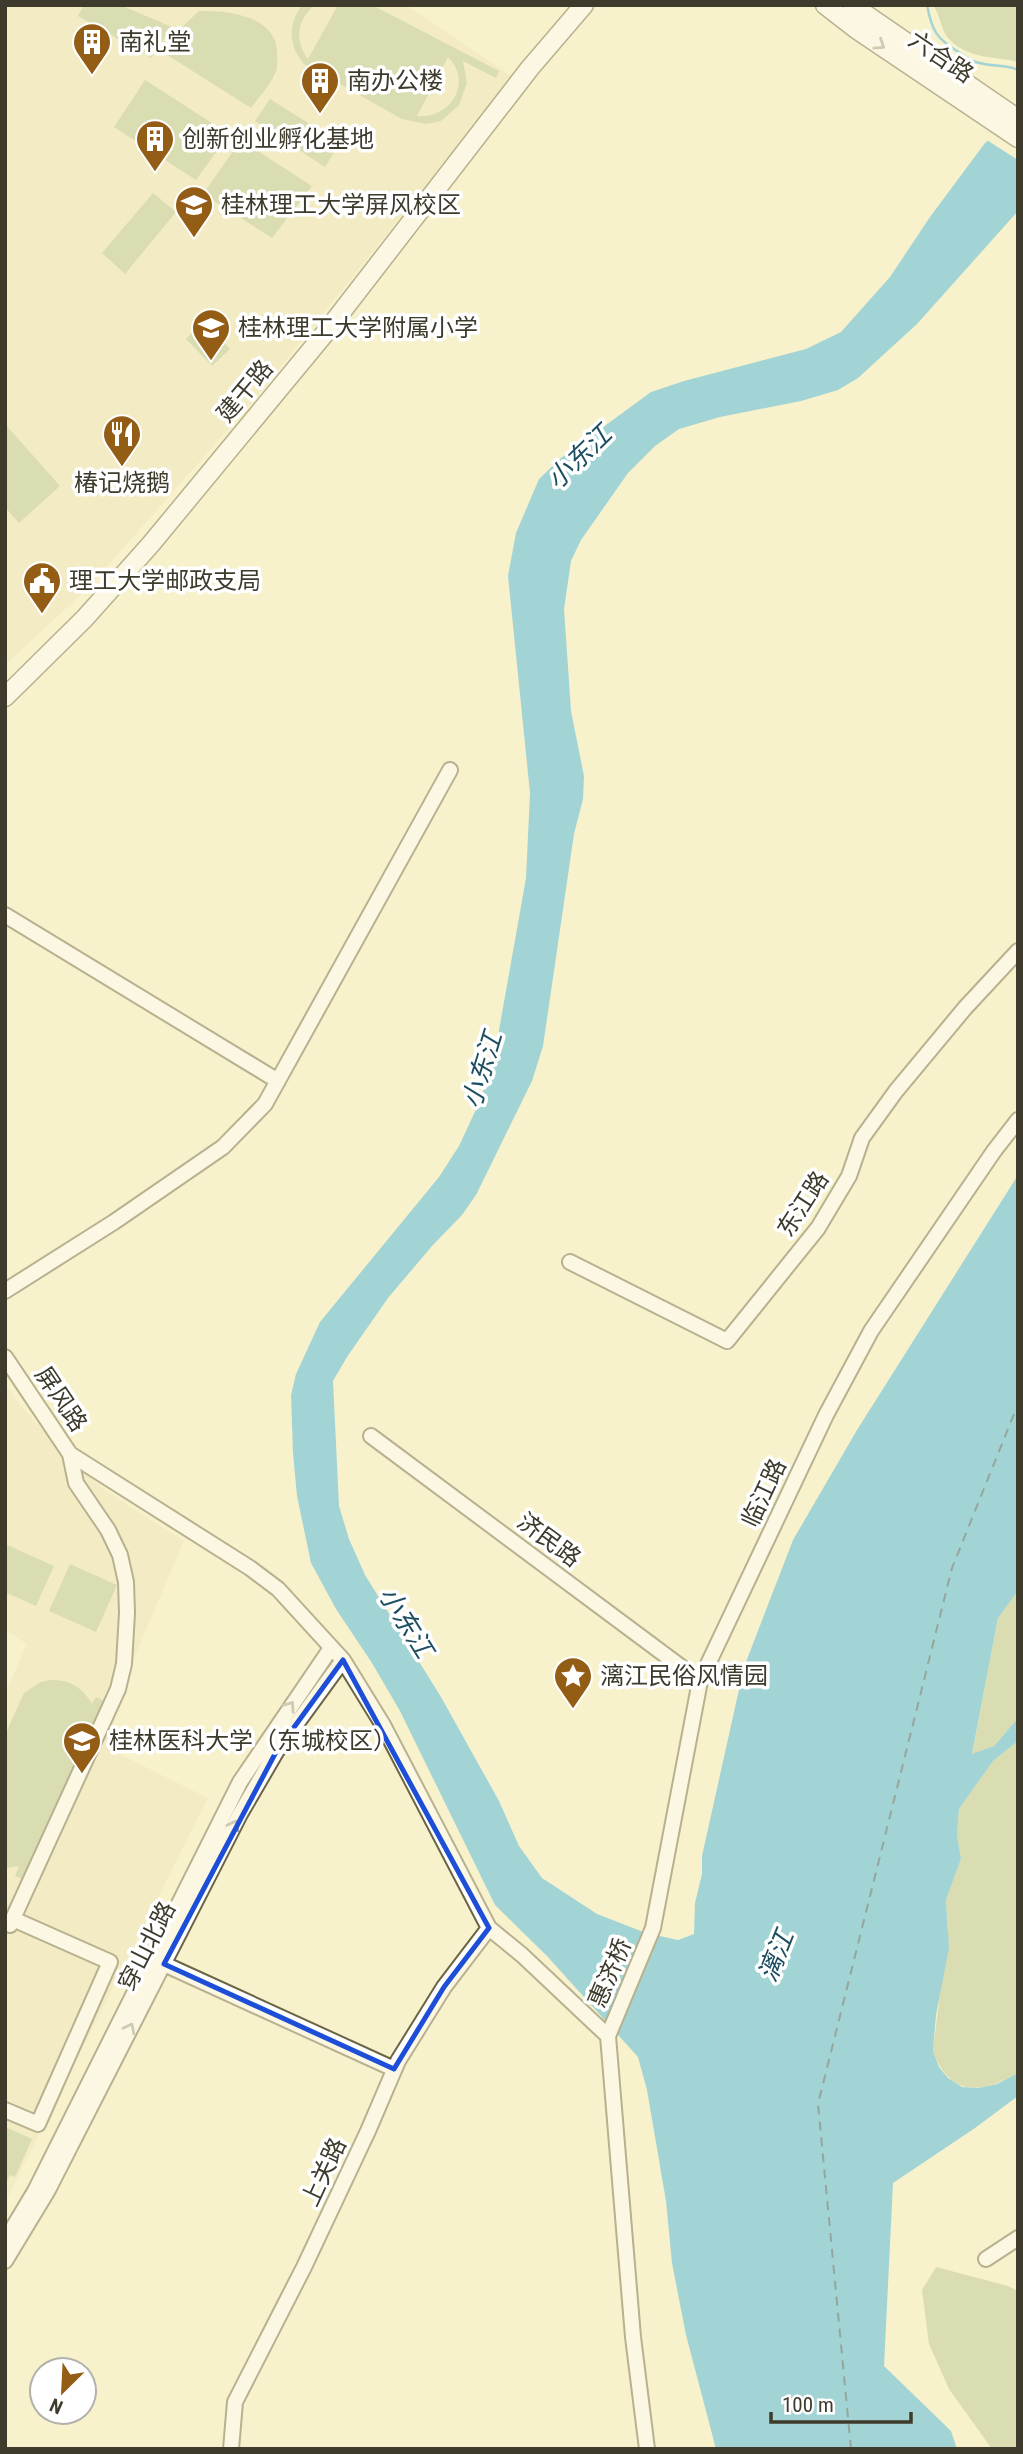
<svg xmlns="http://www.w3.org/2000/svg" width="1023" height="2454" viewBox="0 0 1023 2454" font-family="'Roboto Condensed','Noto Sans SC',sans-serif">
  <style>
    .built { fill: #ece5ba }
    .green { fill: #b5c590; fill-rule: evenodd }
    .water { fill: #3ab2df }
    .pier { fill: #f7f1cc }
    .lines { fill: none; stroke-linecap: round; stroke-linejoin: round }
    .stream { stroke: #3ab2df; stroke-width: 2.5 }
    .ferry { stroke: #1d4d60; stroke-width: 2; stroke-dasharray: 9 7; stroke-linecap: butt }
    .minor-casing { stroke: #6b6545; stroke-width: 18 }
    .major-casing { stroke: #6b6545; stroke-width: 21 }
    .minor { stroke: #fff; stroke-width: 14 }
    .major { stroke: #fff; stroke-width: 18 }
    .oneway { stroke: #9e9d96 }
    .marked { fill: none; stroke: #1d4ed8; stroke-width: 5; stroke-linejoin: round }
    .labels { text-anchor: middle; stroke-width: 7; stroke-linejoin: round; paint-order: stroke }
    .poi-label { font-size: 24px; fill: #3e3b2d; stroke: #fff; text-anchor: start }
    .street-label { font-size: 24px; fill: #3e3b2d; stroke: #fff }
    .water-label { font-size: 26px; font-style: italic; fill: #1d4d60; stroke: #fff }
  </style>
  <rect width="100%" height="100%" fill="#f7f1cc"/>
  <path class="built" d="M 5,5 L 406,5 L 513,77 L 254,400 L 87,589 L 5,665 Z
    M 5,1384 L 18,1403 L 77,1467 L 106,1491 L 184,1541 L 116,1700 L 111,1750 L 208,1798 L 5,2202 L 5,1694 L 27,1644 L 5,1630 Z"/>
  <path class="green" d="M 84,5 L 120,5 L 172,27 L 151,58 L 78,16 Z
    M 302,5 L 315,5 C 297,19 294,41 308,59 L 338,5 L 372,5 L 499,71 L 496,78 L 463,61 L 467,83 L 459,105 L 441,121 L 426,124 L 402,119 L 304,64 C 288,46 288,24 302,5 ZM 448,57 C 473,82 451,119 417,116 Z
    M 933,5 L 1018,5 L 1018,62 C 994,56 969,59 950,40 C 941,32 941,16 933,5 Z
    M 199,11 C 228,10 278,16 277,54 C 277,59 278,66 276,71 C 272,83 259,97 251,108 L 164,53 L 185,24 Z
    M 145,80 L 229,134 L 196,180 L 114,127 Z
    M 270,99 L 340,143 L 325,167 L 255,121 Z
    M 241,140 L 312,186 L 272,238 L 203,194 Z
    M 153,193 L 176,212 L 125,274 L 102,253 Z
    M 203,321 L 230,349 L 212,366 L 186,339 Z
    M 5,424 L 60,486 L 19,523 L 5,507 Z
    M 5,1544 L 54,1566 L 36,1606 L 5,1592 Z
    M 70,1564 L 117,1585 L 96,1632 L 49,1611 Z
    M 1018,1591 L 1018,1718 L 994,1746 L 972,1755 L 998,1618 Z
    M 50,1680 C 70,1679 82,1687 92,1704 L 96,1697 L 105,1701 L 25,1880 L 15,1876 L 19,1866 L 5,1868 L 5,1735 L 24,1693 L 41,1682 Z
    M 1018,1741 L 1018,2073 C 980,2094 950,2097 933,2051 L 948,1927 L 946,1900 L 961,1859 L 957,1835 L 959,1809 L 993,1761 Z
    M 5,2127 L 32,2139 L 15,2177 L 10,2175 L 5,2185 Z
    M 936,2267 L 1008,2286 L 1018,2291 L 1018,2449 L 992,2449 L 949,2389 L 929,2344 L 922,2290 Z"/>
  <path class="water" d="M 1018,116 L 1018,211 L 917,324 L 858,378 L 838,390 L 801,401 L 720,417 L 679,429 L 655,446 L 628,473 L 581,540 L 571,561 L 564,609 L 571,711 L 584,776 L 583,799 L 574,834 L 543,1046 L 532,1081 L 476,1195 L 462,1215 L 432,1246 L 388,1298 L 347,1357 L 333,1381 L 339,1506 L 349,1539 L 365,1575 L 441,1697 L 499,1801 L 519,1846 L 542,1878 L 597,1914 L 646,1933 L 678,1940 L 694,1934 L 695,1903 L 702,1874 L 702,1856 L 744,1667 L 793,1540 L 857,1430 L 1018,1175 L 1018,1591 L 998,1618 L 972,1754 L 994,1746 L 1018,1718 L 1018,1741 L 993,1761 L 959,1809 L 957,1835 L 961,1859 L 946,1900 L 949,1948 L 936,2015 L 933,2051 L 939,2067 L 948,2078 L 962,2087 L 978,2088 L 997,2084 L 1018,2073 L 1018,2096 L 975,2128 L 893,2183 L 884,2366 L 951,2431 L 957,2449 L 716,2449 L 686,2335 L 672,2263 L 666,2201 L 647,2090 L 638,2057 L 547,1956 L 495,1905 L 400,1711 L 372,1663 L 336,1609 L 311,1563 L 297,1496 L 293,1453 L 291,1395 L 296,1374 L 320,1322 L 439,1177 L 459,1146 L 478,1105 L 493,1064 L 526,878 L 530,793 L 508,576 L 516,533 L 539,479 L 561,458 L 651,392 L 684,381 L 806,349 L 841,332 L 890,277 L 930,217 L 985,143 Z"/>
  <path class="pier" d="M 1018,112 L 1018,160 L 985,139 Z"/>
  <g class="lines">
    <path class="stream" d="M 927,5 C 932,32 937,39 960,53 C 966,57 972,62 980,63 C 993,67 1005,64 1018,70"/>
    <path class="ferry" d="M 851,2449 L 818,2104 L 952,1568 L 1018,1404"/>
    <defs>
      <path id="minor" d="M 5,915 L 278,1081
        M 570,1262 L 727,1341 L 818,1228 L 849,1176 L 862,1138 L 896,1091 L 965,1008 L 1018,951
        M 5,1291 L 114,1222 L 223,1147 L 265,1104 L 450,770
        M 5,1357 L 70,1454 L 76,1483 L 108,1530 L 120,1555 L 126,1582 L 127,1613 L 124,1664 L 118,1689 L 10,1925
        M 371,1436 L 700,1681
        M 70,1454 L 250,1568 L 278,1589 L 343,1660 L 383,1725 L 489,1928 L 522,1955 L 608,2036
        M 164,1964 L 394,2069
        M 5,2110 L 38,2124 L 110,1962 L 13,1919
        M 5,2241 L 35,2191 L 240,1782 L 331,1648
        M 986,2259 L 1018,2238
        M 5,2261 L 48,2190 L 240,1814 L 276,1752 L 343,1660
        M 231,2449 L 235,2402 L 304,2267 L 368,2131 L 398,2061 L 444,1987 L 489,1928
        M 647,2449 L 633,2337 L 608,2036 L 653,1928 L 700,1681 L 826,1415 L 871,1331 L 994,1151 L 1018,1120"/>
      <path id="major" d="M 825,5 L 856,29 L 1018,138
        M 852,5 L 1018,119
        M 5,697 L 85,618 L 151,544 L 326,332 L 530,68 L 584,5"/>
    </defs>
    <use href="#minor" class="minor-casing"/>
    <use href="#major" class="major-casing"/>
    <use href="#minor" class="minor"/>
    <use href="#major" class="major"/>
  </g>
  <defs><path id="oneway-chevron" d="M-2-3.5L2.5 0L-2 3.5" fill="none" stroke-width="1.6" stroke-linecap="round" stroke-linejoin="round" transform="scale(1.75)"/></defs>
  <g class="oneway">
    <use href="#oneway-chevron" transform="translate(880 45) rotate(34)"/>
    <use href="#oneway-chevron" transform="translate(290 1706) rotate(-56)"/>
    <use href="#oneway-chevron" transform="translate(234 1825) rotate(-63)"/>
    <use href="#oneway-chevron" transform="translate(130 2028) rotate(-63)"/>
  </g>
  <path d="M0 0H1023V2454H0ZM 343,1660 L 489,1928 L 444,1987 L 394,2069 L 164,1964 L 276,1752 Z" fill="#f7f1cc" fill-opacity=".55" fill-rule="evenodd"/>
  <path class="marked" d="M 343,1660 L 489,1928 L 444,1987 L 394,2069 L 164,1964 L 276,1752 Z"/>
  <defs>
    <symbol id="building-pin" viewBox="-11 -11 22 30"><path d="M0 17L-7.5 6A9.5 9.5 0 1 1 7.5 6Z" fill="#945d16" stroke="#fff"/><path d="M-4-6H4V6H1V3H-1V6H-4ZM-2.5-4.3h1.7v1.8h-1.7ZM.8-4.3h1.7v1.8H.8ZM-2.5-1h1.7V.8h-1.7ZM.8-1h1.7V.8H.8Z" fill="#fff"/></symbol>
    <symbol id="university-pin" viewBox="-11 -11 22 30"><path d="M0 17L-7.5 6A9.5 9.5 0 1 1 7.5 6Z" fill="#945d16" stroke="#fff"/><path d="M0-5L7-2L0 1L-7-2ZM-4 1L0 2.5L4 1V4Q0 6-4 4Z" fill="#fff"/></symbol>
    <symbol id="school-pin" viewBox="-11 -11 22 30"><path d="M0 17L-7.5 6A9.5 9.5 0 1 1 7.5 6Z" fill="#945d16" stroke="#fff"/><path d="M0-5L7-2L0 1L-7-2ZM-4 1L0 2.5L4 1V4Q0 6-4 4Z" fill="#fff"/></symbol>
    <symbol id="restaurant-pin" viewBox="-11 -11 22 30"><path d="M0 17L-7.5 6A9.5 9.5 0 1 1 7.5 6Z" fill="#945d16" stroke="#fff"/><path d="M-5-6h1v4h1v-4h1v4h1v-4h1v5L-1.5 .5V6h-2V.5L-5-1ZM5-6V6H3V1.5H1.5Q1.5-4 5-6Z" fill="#fff"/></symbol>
    <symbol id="civic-pin" viewBox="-11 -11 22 30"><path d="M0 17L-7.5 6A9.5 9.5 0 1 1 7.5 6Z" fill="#945d16" stroke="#fff"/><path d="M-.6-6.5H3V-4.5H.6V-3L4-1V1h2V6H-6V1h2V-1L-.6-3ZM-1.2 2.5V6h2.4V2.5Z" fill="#fff"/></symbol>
    <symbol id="sight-pin" viewBox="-11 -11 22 30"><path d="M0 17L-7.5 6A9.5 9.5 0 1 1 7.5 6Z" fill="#945d16" stroke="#fff"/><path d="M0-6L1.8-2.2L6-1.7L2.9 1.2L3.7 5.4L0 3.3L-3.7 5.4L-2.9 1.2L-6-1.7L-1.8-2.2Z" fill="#fff"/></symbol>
  </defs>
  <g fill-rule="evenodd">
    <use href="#building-pin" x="70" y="20" width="44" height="60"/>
    <use href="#building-pin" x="298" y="59" width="44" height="60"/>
    <use href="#building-pin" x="133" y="117" width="44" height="60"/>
    <use href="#university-pin" x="172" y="183" width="44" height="60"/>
    <use href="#school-pin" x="189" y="306" width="44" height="60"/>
    <use href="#restaurant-pin" x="100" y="412" width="44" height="60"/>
    <use href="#civic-pin" x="20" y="559" width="44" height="60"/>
    <use href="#sight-pin" x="551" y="1654" width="44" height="60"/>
    <use href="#university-pin" x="60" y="1719" width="44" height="60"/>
  </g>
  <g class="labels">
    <g class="poi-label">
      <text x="119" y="50">南礼堂</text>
      <text x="347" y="89">南办公楼</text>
      <text x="182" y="147">创新创业孵化基地</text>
      <text x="221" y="213">桂林理工大学屏风校区</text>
      <text x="238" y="336">桂林理工大学附属小学</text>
      <text x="122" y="491" text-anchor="middle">椿记烧鹅</text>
      <text x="69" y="589">理工大学邮政支局</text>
      <text x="600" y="1684">漓江民俗风情园</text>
      <text x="109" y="1749">桂林医科大学（东城校区）</text>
    </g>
    <g class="street-label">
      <text transform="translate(941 57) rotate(34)" y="8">六合路</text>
      <text transform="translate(245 391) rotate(-50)" y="8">建干路</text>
      <text transform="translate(803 1204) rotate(-57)" y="8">东江路</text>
      <text transform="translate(61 1399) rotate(56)" y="8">屏风路</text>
      <text transform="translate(764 1493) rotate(-65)" y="8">临江路</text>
      <text transform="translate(549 1540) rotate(37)" y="8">济民路</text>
      <text transform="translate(147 1946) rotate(-63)" y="8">穿山北路</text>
      <text transform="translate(610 1973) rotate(-67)" y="8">惠济桥</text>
      <text transform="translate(324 2172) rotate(-65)" y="8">上关路</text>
    </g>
    <g class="water-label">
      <text transform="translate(579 457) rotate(-44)" y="9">小东江</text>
      <text transform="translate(482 1070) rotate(-73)" y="9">小东江</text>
      <text transform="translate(406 1622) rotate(58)" y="9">小东江</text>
      <text transform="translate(776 1956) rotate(-68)" y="9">漓江</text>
    </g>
  </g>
  <rect width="1023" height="2454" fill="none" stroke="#3e3b2d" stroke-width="14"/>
  <g transform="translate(63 2391) rotate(204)"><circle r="33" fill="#ffffff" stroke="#b2b1ab" stroke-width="2"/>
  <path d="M0-5L12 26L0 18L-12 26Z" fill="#945d16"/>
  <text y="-10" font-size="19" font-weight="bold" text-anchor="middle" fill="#3e3b2d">N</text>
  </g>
  <path d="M771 2412v10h140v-10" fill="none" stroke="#3e3b2d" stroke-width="3.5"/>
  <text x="782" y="2412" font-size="21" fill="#3e3b2d" stroke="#ffffff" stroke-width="5" paint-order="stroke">100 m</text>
</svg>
